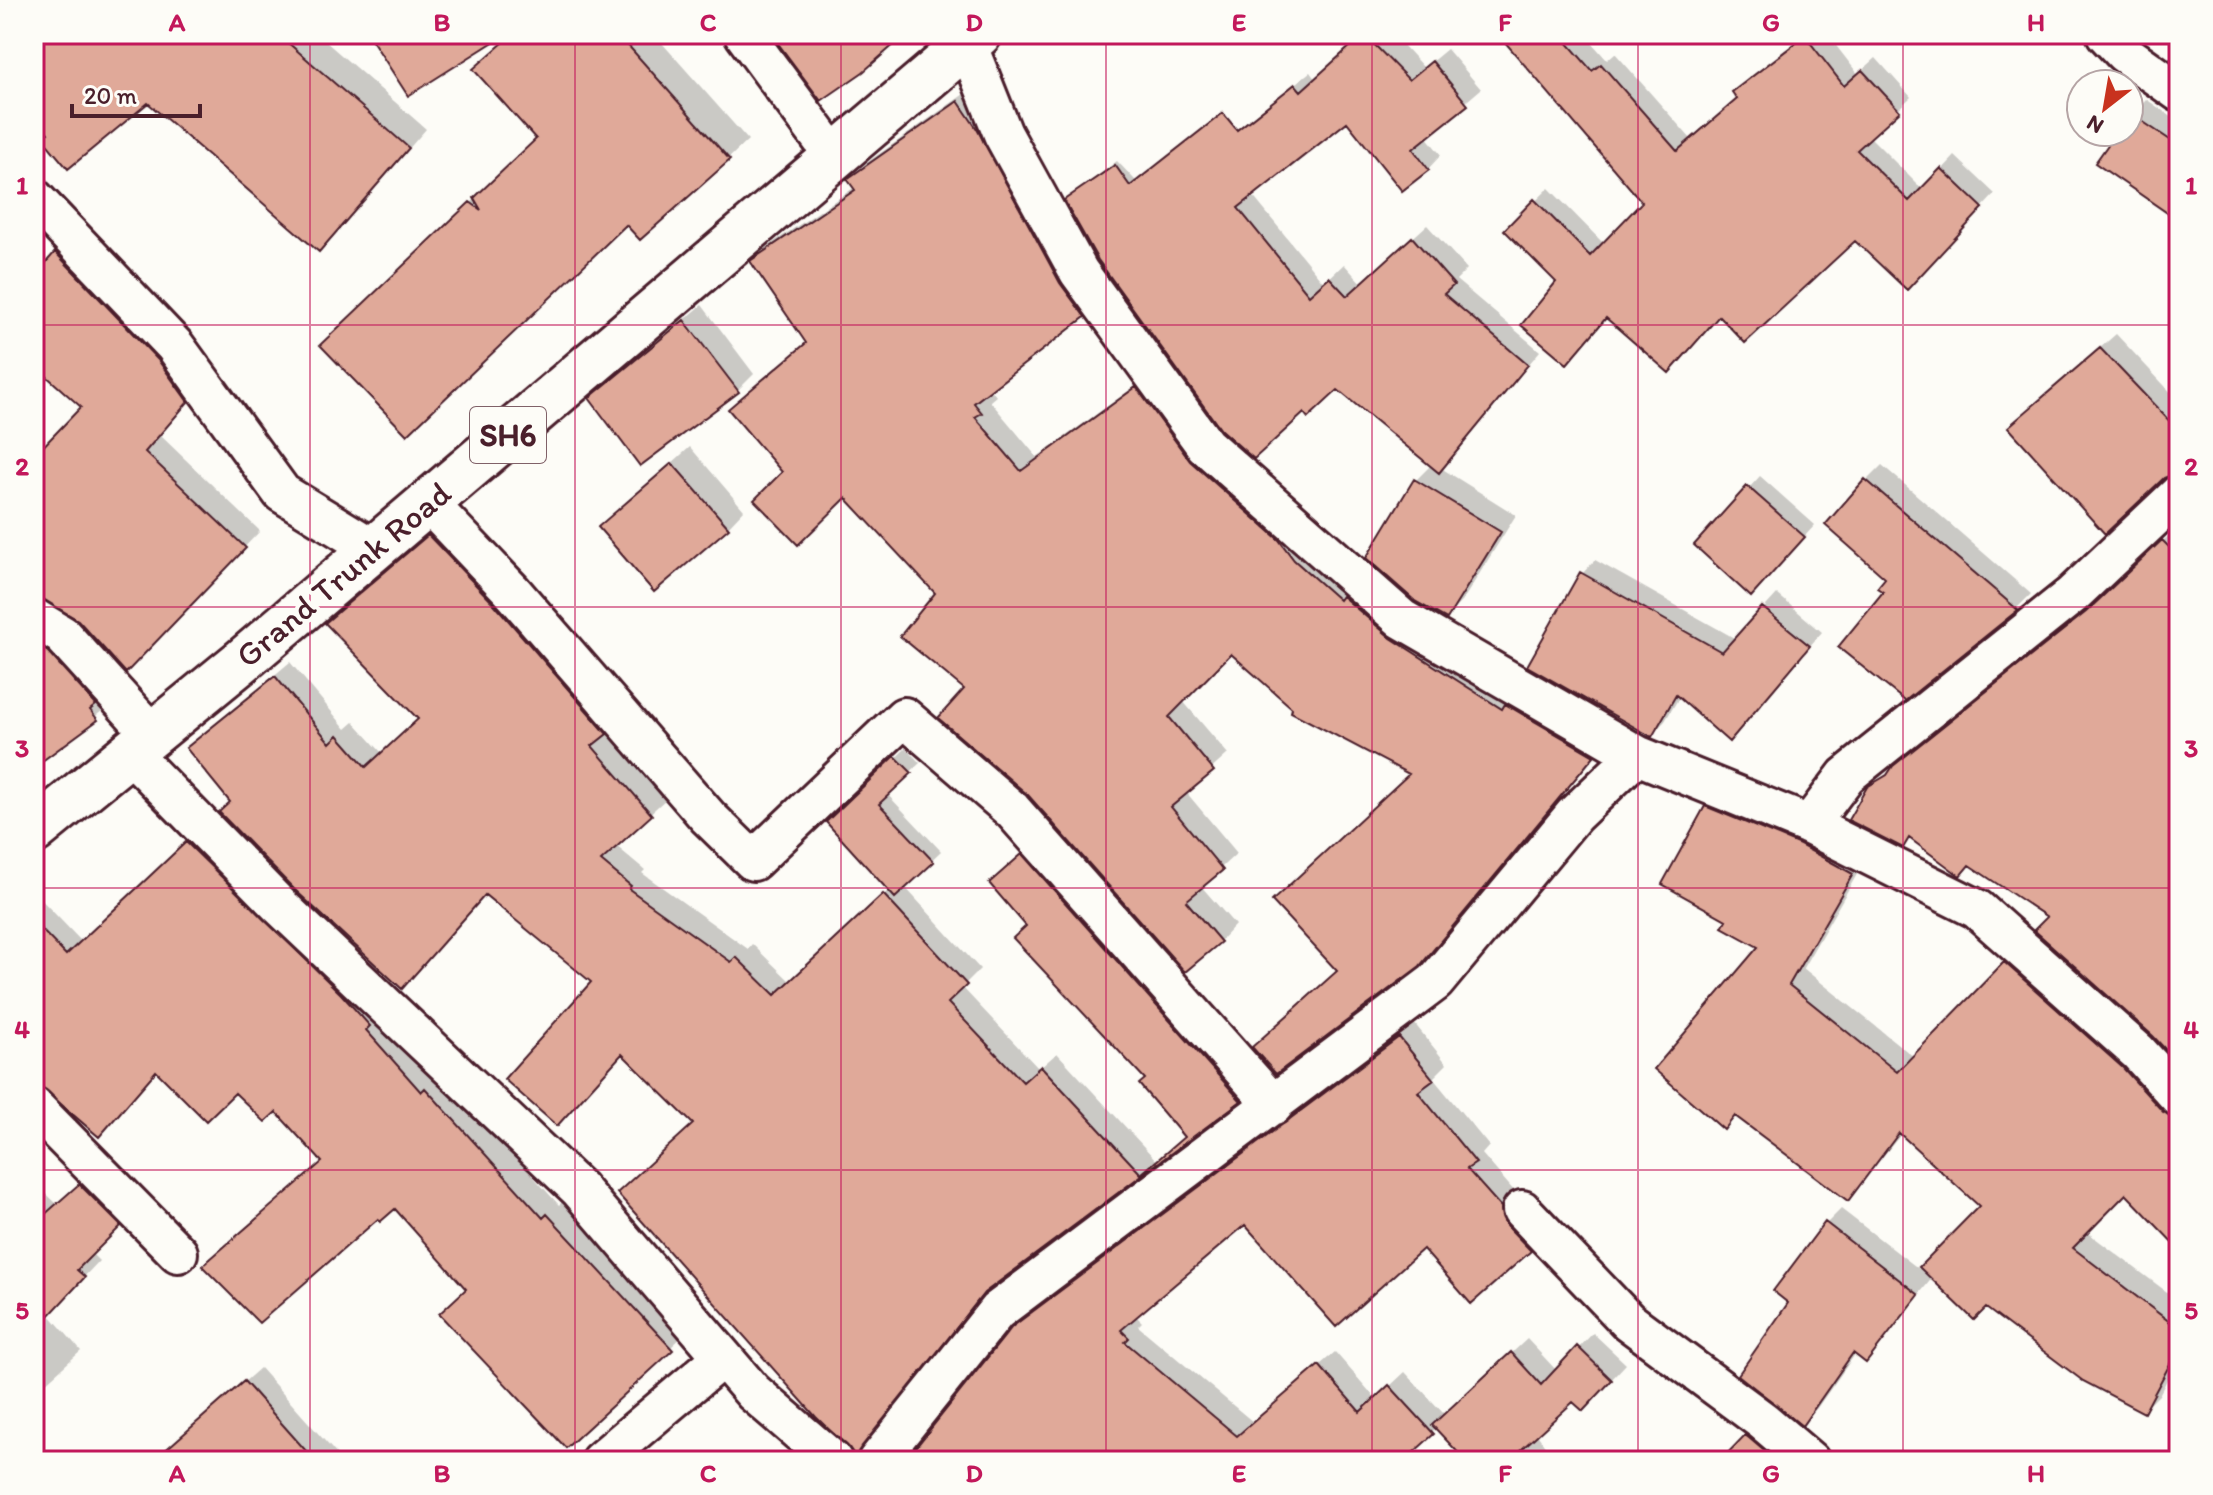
<svg xmlns="http://www.w3.org/2000/svg" width="2213" height="1495" viewBox="0 0 2213 1495" font-family="Itim,sans-serif">
  <style>
    .shadow { fill: #0003 }
    .building { fill: #e0a999; stroke: #4a1f2b; stroke-width: 2 }
    .lines { fill: none; stroke-linecap: round; stroke-linejoin: round }
    .minor-casing { stroke: #4a1f2b; stroke-width: 44 }
    .primary-casing { stroke: #4a1f2b; stroke-width: 50 }
    .minor { stroke: #fdfcf7; stroke-width: 38 }
    .primary { stroke: #fdfcf7; stroke-width: 44 }
    .grid { fill: none; stroke: #c2185b; stroke-width: 2; stroke-opacity: 0.55 }
    .labels { text-anchor: middle; stroke-width: 8; stroke-linejoin: round; paint-order: stroke }
    .shield { fill: #fdfcf7; stroke: #806168; stroke-width: 2 }
    .shield-label { font-size: 32px; font-weight: bold; fill: #4a1f2b }
    .street-label { font-size: 34px; fill: #4a1f2b; stroke: #fdfcf7 }
    .neatline { fill: none; stroke: #c2185b; stroke-width: 3 }
    .grid-label { font-size: 26px; text-anchor: middle; font-weight: bold; fill: #c2185b }
  </style>
  <rect width="100%" height="100%" fill="#fdfcf7"/>
  <filter id="ink" filterUnits="userSpaceOnUse"><feTurbulence type="fractalNoise" baseFrequency=".0125" numOctaves="2"/><feDisplacementMap in="SourceGraphic" scale="16" xChannelSelector="R" yChannelSelector="G"/><feConvolveMatrix kernelMatrix="1 2 1 2 8 2 1 2 1" color-interpolation-filters="sRGB"/></filter>
  <g filter="url(#ink)">
    <path class="shadow" d="M 34,34 L 317,34 L 426,129 L 337,231 L 148,100 L 51,132 L 34,114 Z
      M 513,34 L 654,34 L 748,140 L 728,159 L 626,222 L 342,326 L 538,139 L 495,50 Z
      M 1366,34 L 1393,34 L 1424,68 L 1447,49 L 1481,89 L 1426,136 L 1441,155 L 1428,169 L 1347,120 L 1252,195 L 1324,283 L 1344,264 L 1362,284 L 1427,225 L 1467,269 L 1456,280 L 1540,351 L 1441,468 L 1516,515 L 1463,600 L 1446,617 L 1368,557 L 1416,480 L 1431,465 L 1338,388 L 1067,200 L 1117,161 L 1150,196 L 1310,72 L 1315,79 Z
      M 1507,34 L 1584,34 L 1607,60 L 1615,53 L 1691,139 L 1739,98 L 1734,92 L 1747,79 L 1806,34 L 1827,34 L 1858,74 L 1876,58 L 1911,97 L 1869,136 L 1923,190 L 1955,156 L 1995,194 L 1920,274 L 1855,238 L 1720,314 L 1607,317 L 1567,361 L 1559,282 L 1506,230 L 1549,188 L 1604,244 L 1645,202 Z
      M 974,87 L 1099,300 L 990,388 L 996,396 L 990,401 L 1037,457 L 1152,374 L 1294,524 L 1608,740 L 1435,948 L 1339,970 L 1411,773 L 1295,708 L 1231,651 L 1182,700 L 1228,754 L 1186,792 L 1237,853 L 1201,886 L 1235,925 L 1220,941 L 967,688 L 938,593 L 846,495 L 785,472 L 807,342 L 753,262 L 768,246 L 855,187 L 850,179 L 865,164 Z
      M 2146,99 L 2179,122 L 2179,219 L 2119,132 L 2129,132 L 2129,118 Z
      M 72,238 L 203,384 L 160,435 L 260,531 L 142,654 L 34,594 L 34,459 L 84,407 L 34,362 L 34,279 Z
      M 702,305 L 754,374 L 738,390 L 592,399 Z
      M 2116,334 L 2179,401 L 2179,472 L 2010,427 Z
      M 690,447 L 744,510 L 728,527 L 600,527 Z
      M 1882,465 L 2031,594 L 2016,609 L 1885,592 L 1888,577 L 1866,481 Z
      M 1760,476 L 1815,525 L 1762,583 L 1697,545 Z
      M 444,522 L 620,717 L 606,731 L 666,799 L 615,845 L 645,870 L 642,873 L 748,949 L 752,944 L 791,982 L 890,889 L 829,822 L 906,748 L 920,763 L 887,794 L 941,851 L 904,886 L 980,969 L 962,987 L 1039,1069 L 1057,1053 L 1157,1161 L 991,1286 L 856,1453 L 695,1123 L 594,982 L 486,893 L 232,801 L 188,748 L 290,662 L 346,729 L 354,722 L 382,753 L 420,718 L 342,609 Z
      M 2178,527 L 2179,528 L 2179,1061 L 2050,916 L 1970,863 L 1911,837 L 1903,845 L 1869,788 L 2103,598 Z
      M 1595,560 L 1736,639 L 1777,594 L 1822,632 L 1729,739 L 1680,696 L 1665,721 L 1651,735 L 1582,574 Z
      M 34,616 L 112,703 L 34,765 Z
      M 1723,792 L 1867,857 L 1803,968 L 1914,1057 L 2021,948 L 2179,1097 L 2179,1246 L 2126,1191 L 2087,1232 L 2179,1301 L 2179,1357 L 2159,1395 L 2143,1411 L 1986,1306 L 1933,1277 L 1866,1360 L 1856,1353 L 1817,1408 L 1802,1423 L 1791,1303 L 1826,1224 L 1841,1209 L 1919,1269 L 1982,1206 L 1902,1133 L 1848,1199 L 1762,947 L 1729,919 L 1707,808 Z
      M 203,829 L 441,1075 L 559,1205 L 563,1201 L 686,1333 L 566,1446 L 468,1288 L 395,1206 L 378,1217 L 220,1251 L 323,1161 L 276,1109 L 235,1090 L 157,1069 L 34,1084 L 34,892 L 82,942 Z
      M 1038,841 L 1254,1084 L 1159,1159 L 1185,1136 L 1148,1078 L 1028,925 L 1007,868 Z
      M 1414,1023 L 1447,1064 L 1433,1078 L 1489,1146 L 1482,1154 L 1515,1192 L 1520,1210 L 1544,1235 L 1530,1250 L 1423,1247 L 1245,1222 L 1135,1315 L 1142,1322 L 1138,1326 L 1253,1422 L 1335,1352 L 1376,1399 L 1405,1372 L 1445,1415 L 1527,1339 L 1557,1371 L 1593,1333 L 1626,1364 L 1598,1394 L 1573,1399 L 1536,1433 L 1556,1461 L 1469,1461 L 1437,1427 L 1401,1461 L 908,1461 L 1030,1312 Z
      M 95,1170 L 134,1210 L 91,1253 L 99,1261 L 49,1314 L 81,1351 L 34,1393 L 34,1182 L 57,1204 Z
      M 260,1368 L 340,1458 L 337,1461 L 154,1461 Z
      M 1763,1420 L 1812,1461 L 1723,1461 Z"/>
    <path class="building" d="M 34,34 L 278,34 L 409,148 L 319,252 L 148,103 L 68,169 L 42,138 L 48,133 L 34,116 Z
      M 368,34 L 506,34 L 408,96 Z
      M 513,34 L 618,34 L 730,160 L 640,240 L 626,225 L 407,435 L 320,345 L 470,202 L 481,210 L 474,198 L 536,139 L 473,69 Z
      M 771,34 L 906,34 L 863,72 L 821,101 Z
      M 1364,34 L 1409,80 L 1432,61 L 1468,105 L 1413,149 L 1429,170 L 1402,191 L 1347,122 L 1238,208 L 1309,295 L 1329,277 L 1347,296 L 1412,237 L 1454,285 L 1444,294 L 1528,365 L 1439,473 L 1338,390 L 1308,418 L 1304,413 L 1254,459 L 1221,430 L 1098,260 L 1064,200 L 1115,165 L 1130,186 L 1223,113 L 1237,130 L 1295,84 L 1301,91 Z
      M 1498,34 L 1560,34 L 1592,71 L 1601,64 L 1677,151 L 1737,99 L 1732,92 L 1805,36 L 1844,86 L 1862,70 L 1900,111 L 1857,150 L 1909,201 L 1941,168 L 1983,208 L 1907,290 L 1855,241 L 1745,343 L 1719,316 L 1669,373 L 1606,318 L 1567,364 L 1521,325 L 1556,282 L 1504,230 L 1534,199 L 1590,256 L 1642,202 Z
      M 958,101 L 977,129 L 1060,283 L 1085,317 L 974,403 L 982,413 L 975,417 L 1021,471 L 1136,387 L 1190,461 L 1279,540 L 1294,560 L 1339,600 L 1342,596 L 1391,638 L 1502,709 L 1505,704 L 1594,756 L 1420,966 L 1276,1074 L 1252,1047 L 1337,971 L 1272,901 L 1409,774 L 1291,712 L 1292,708 L 1231,654 L 1169,717 L 1214,771 L 1171,807 L 1223,870 L 1186,901 L 1221,942 L 1185,972 L 1028,795 L 938,718 L 964,689 L 900,636 L 935,593 L 846,498 L 798,545 L 754,500 L 782,472 L 728,409 L 806,343 L 750,261 L 855,190 L 847,179 Z
      M 2130,113 L 2179,146 L 2179,221 L 2095,163 L 2117,132 L 2129,132 Z
      M 55,252 L 158,360 L 188,402 L 145,452 L 246,548 L 126,673 L 78,620 L 34,596 L 34,456 L 81,407 L 34,365 L 34,276 Z
      M 684,320 L 739,392 L 640,466 L 589,398 Z
      M 2100,348 L 2179,431 L 2179,473 L 2164,478 L 2105,534 L 2008,427 Z
      M 672,463 L 729,528 L 654,592 L 598,527 Z
      M 1414,479 L 1501,532 L 1447,619 L 1415,601 L 1366,558 Z
      M 1865,479 L 2018,610 L 1905,701 L 1838,647 L 1883,592 L 1877,588 L 1885,578 L 1825,525 Z
      M 1747,486 L 1805,537 L 1751,597 L 1694,545 Z
      M 428,535 L 495,605 L 607,734 L 592,746 L 652,815 L 601,861 L 631,886 L 629,889 L 731,962 L 736,957 L 775,995 L 883,894 L 967,985 L 948,1003 L 1023,1082 L 1041,1066 L 1141,1174 L 1184,1137 L 1139,1084 L 1145,1079 L 1013,938 L 1026,926 L 989,883 L 1022,854 L 1241,1101 L 984,1293 L 856,1456 L 816,1417 L 617,1193 L 693,1124 L 622,1054 L 557,1126 L 504,1079 L 591,982 L 485,895 L 402,989 L 294,889 L 219,812 L 230,802 L 186,748 L 275,676 L 330,743 L 338,735 L 366,767 L 418,719 L 325,623 Z
      M 2162,540 L 2179,557 L 2179,1064 L 2153,1036 L 2034,930 L 2047,917 L 1969,865 L 1960,876 L 1909,838 L 1903,848 L 1848,820 L 1867,787 L 1887,775 L 1893,766 L 2086,612 Z
      M 1580,572 L 1722,652 L 1762,607 L 1810,646 L 1729,742 L 1676,695 L 1652,737 L 1527,666 Z
      M 34,644 L 48,652 L 96,705 L 90,710 L 98,720 L 34,767 Z
      M 895,756 L 912,773 L 879,804 L 934,862 L 895,898 L 826,822 Z
      M 1705,806 L 1800,845 L 1853,874 L 1789,985 L 1897,1072 L 2004,962 L 2123,1068 L 2163,1112 L 2179,1118 L 2179,1249 L 2126,1194 L 2073,1248 L 2179,1329 L 2179,1347 L 2144,1413 L 2083,1381 L 1986,1308 L 1974,1320 L 1919,1267 L 1979,1206 L 1899,1133 L 1848,1201 L 1735,1116 L 1724,1130 L 1654,1069 L 1758,947 L 1722,927 L 1726,920 L 1662,884 Z
      M 186,842 L 341,994 L 370,1026 L 366,1030 L 421,1092 L 425,1088 L 543,1218 L 547,1214 L 673,1350 L 566,1448 L 439,1314 L 466,1289 L 395,1209 L 380,1222 L 378,1219 L 259,1323 L 202,1266 L 322,1162 L 276,1112 L 265,1122 L 235,1093 L 206,1121 L 156,1071 L 99,1137 L 34,1081 L 34,922 L 66,955 Z
      M 1399,1037 L 1434,1080 L 1418,1092 L 1476,1163 L 1467,1169 L 1501,1207 L 1506,1225 L 1531,1251 L 1471,1304 L 1423,1249 L 1336,1327 L 1245,1225 L 1121,1330 L 1129,1338 L 1125,1342 L 1237,1436 L 1319,1365 L 1360,1412 L 1389,1385 L 1434,1434 L 1404,1461 L 905,1461 L 1012,1327 Z
      M 79,1184 L 121,1226 L 77,1270 L 85,1277 L 34,1332 L 34,1224 Z
      M 1825,1222 L 1919,1295 L 1866,1363 L 1853,1353 L 1802,1426 L 1738,1375 L 1788,1303 L 1773,1291 Z
      M 1577,1346 L 1612,1380 L 1583,1411 L 1573,1402 L 1509,1461 L 1466,1461 L 1432,1425 L 1511,1352 L 1541,1385 Z
      M 244,1381 L 315,1461 L 153,1461 Z
      M 1745,1435 L 1749,1438 L 1776,1461 L 1720,1461 Z"/>
    <g class="lines">
      <defs>
        <path id="minor" d="M 744,34 L 835,157
          M 2106,34 L 2124,53 L 2179,92
          M 967,44 L 1003,134 L 1079,272 L 1205,445 L 1402,619 L 1637,755 L 1809,825 L 1977,909 L 2138,1052 L 2179,1097
          M 34,198 L 175,346 L 282,493 L 374,549
          M 428,503 L 511,590 L 708,817 L 753,861 L 904,717 L 1012,810 L 1274,1105
          M 34,618 L 62,635 L 152,734
          M 130,753 L 279,905 L 579,1189 L 753,1392 L 833,1461
          M 1809,825 L 1846,776 L 2072,595 L 2179,494
          M 34,1107 L 178,1253
          M 1522,1210 L 1628,1321 L 1763,1421 L 1810,1461
          M 600,1461 L 723,1357
          M 877,1461 L 997,1311 L 1435,982 L 1574,815 L 1637,755"/>
        <path id="primary" d="M 34,831 L 242,661 L 979,34"/>
      </defs>
      <use href="#minor" class="minor-casing"/>
      <use href="#primary" class="primary-casing"/>
      <use href="#minor" class="minor"/>
      <use href="#primary" class="primary"/>
    </g>
  </g>
  <path class="grid" d="M 310,34 L 310,1461M 575,34 L 575,1461M 841,34 L 841,1461M 1106,34 L 1106,1461M 1372,34 L 1372,1461M 1638,34 L 1638,1461M 1903,34 L 1903,1461M 34,325 L 2179,325M 34,607 L 2179,607M 34,888 L 2179,888M 34,1170 L 2179,1170"/>
  <g class="labels">
    <rect class="shield" x="470" y="407" width="76" height="56" rx="6"/>
    <g class="shield-label">
      <text x="508" y="446">SH6</text>
    </g>
    <g class="street-label">
      <text transform="translate(343 574) rotate(-40)" y="12">Grand Trunk Road</text>
    </g>
  </g>
  <rect width="2213" height="1495" fill="none" stroke="#fdfcf7" stroke-width="88"/>
  <g transform="translate(2105 108) rotate(211)"><circle r="38" fill="#fdfcf7" stroke="#b5a4a5" stroke-width="2"/>
  <path d="M0-6L14 30L0 20L-14 30Z" fill="#c8321e"/>
  <text y="-12" font-size="22" font-weight="bold" text-anchor="middle" fill="#4a1f2b">N</text>
  </g>
  <path d="M72 104v12h128v-12" fill="none" stroke="#4a1f2b" stroke-width="4"/>
  <text x="84" y="104" font-size="24" fill="#4a1f2b" stroke="#fdfcf7" stroke-width="6" paint-order="stroke">20 m</text>
  <rect x="44" y="44" width="2125" height="1407" class="neatline"/>
  <g class="grid-label">
    <text x="177" y="31">A</text>
    <text x="442" y="31">B</text>
    <text x="708" y="31">C</text>
    <text x="974" y="31">D</text>
    <text x="1239" y="31">E</text>
    <text x="1505" y="31">F</text>
    <text x="1771" y="31">G</text>
    <text x="2036" y="31">H</text>
    <text x="22" y="194">1</text>
    <text x="2191" y="194">1</text>
    <text x="22" y="475">2</text>
    <text x="2191" y="475">2</text>
    <text x="22" y="757">3</text>
    <text x="2191" y="757">3</text>
    <text x="22" y="1038">4</text>
    <text x="2191" y="1038">4</text>
    <text x="22" y="1319">5</text>
    <text x="2191" y="1319">5</text>
    <text x="177" y="1482">A</text>
    <text x="442" y="1482">B</text>
    <text x="708" y="1482">C</text>
    <text x="974" y="1482">D</text>
    <text x="1239" y="1482">E</text>
    <text x="1505" y="1482">F</text>
    <text x="1771" y="1482">G</text>
    <text x="2036" y="1482">H</text>
  </g>
</svg>
